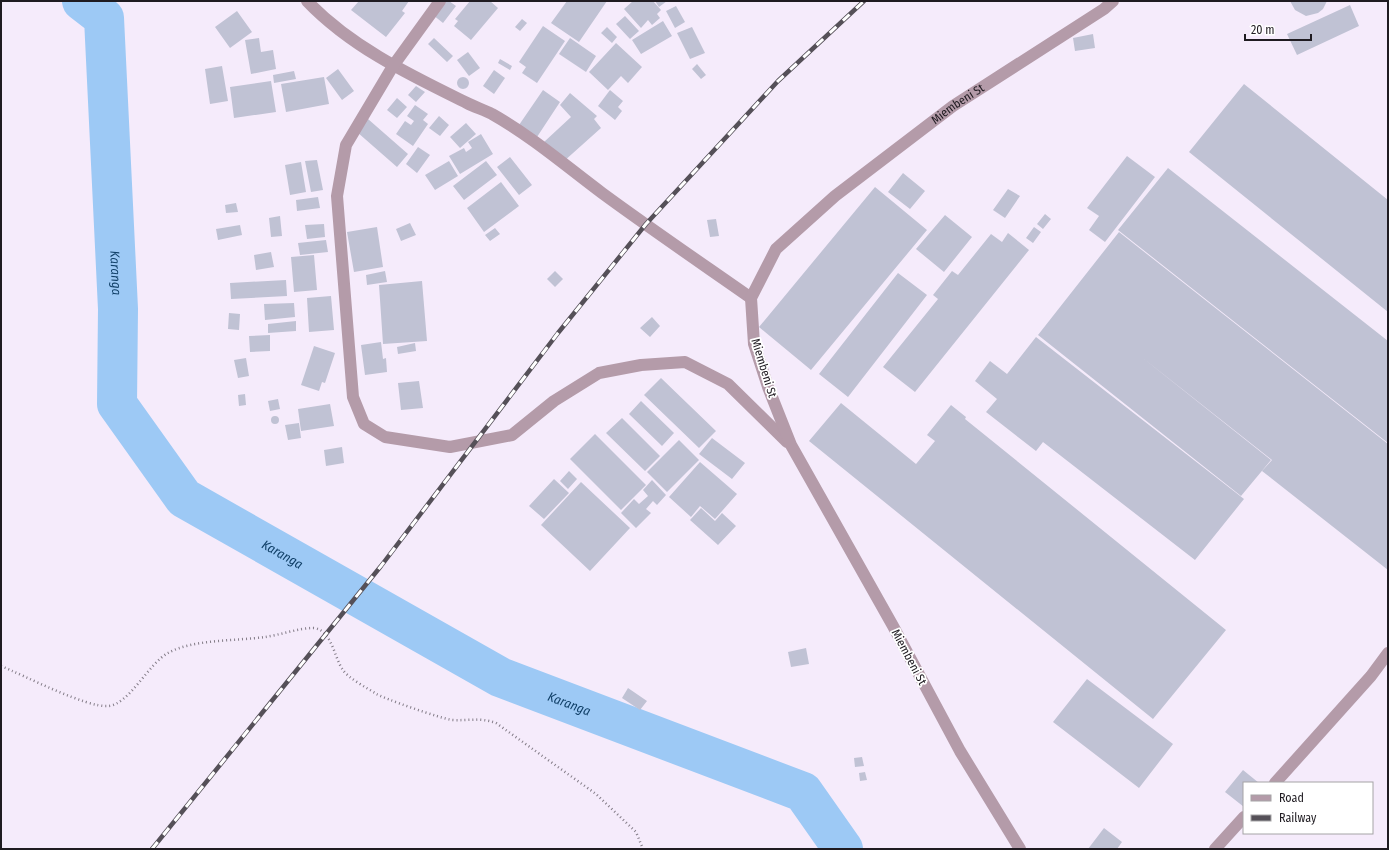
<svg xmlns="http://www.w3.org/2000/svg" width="1389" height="850" viewBox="0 0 1389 850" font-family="'Fira Sans Condensed',sans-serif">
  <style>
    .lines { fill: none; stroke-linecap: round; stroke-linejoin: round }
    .river { stroke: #9dc9f5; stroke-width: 40 }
    .building { fill: #c0c2d4 }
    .path { stroke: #847d88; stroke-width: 2.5; stroke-dasharray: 1 3; stroke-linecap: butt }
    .lane { stroke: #b49ba9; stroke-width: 12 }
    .street { stroke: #b49ba9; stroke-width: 12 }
    .rail-casing { stroke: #555058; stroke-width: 4.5 }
    .rail { stroke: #fff; stroke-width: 3; stroke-dasharray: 9; stroke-linecap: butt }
    .labels { text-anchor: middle; stroke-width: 3.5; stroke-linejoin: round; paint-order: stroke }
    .street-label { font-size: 12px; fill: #1f1b21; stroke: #fff }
    .water-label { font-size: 13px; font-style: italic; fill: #114068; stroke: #fff }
  </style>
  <rect width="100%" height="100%" fill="#f5ebfb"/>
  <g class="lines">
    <path class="river" id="s1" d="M 82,1 L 104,18 L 118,309 L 117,404 L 184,498 L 500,677 L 803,792 L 843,849"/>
  </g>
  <path class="building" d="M 359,1 L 409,1 L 402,11 L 405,13 L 386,37 L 351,10 Z
    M 445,1 L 449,1 L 456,6 L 443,23 L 433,15 Z
    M 470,1 L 490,1 L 498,8 L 471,40 L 454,26 L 458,21 L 455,19 Z
    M 567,1 L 607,1 L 579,42 L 551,23 Z
    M 633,1 L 653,1 L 661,10 L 657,14 L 660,18 L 652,25 L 648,20 L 641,28 L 624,9 Z
    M 655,1 L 667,1 L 659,7 Z
    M 1290,1 L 1327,1 L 1323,9 L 1318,13 L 1306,16 L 1295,10 Z
    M 1350,5 L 1359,26 L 1297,55 L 1287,34 Z
    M 676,6 L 685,22 L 675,28 L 666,11 Z
    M 237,11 L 252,32 L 230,48 L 215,27 Z
    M 625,16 L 639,31 L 630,39 L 616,24 Z
    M 522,19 L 527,23 L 520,31 L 515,27 Z
    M 663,21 L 672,36 L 641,54 L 632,40 Z
    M 543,26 L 565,41 L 537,83 L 522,73 L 526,67 L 519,62 Z
    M 607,27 L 617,37 L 612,43 L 601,33 Z
    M 692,27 L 705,53 L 690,59 L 677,33 Z
    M 1093,34 L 1095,48 L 1075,51 L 1073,38 Z
    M 259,38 L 261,52 L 273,50 L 276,69 L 251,74 L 245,40 Z
    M 434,38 L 453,56 L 447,62 L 428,44 Z
    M 570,38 L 596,56 L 586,72 L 559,54 Z
    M 616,43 L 642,67 L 628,83 L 621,76 L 608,90 L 589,72 Z
    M 468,52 L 480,68 L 469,76 L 457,60 Z
    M 500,59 L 512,66 L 510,70 L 498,63 Z
    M 697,64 L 706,75 L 701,79 L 692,69 Z
    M 222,66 L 228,101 L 210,104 L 205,69 Z
    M 338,69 L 354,91 L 342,100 L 326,78 Z
    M 494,70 L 505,78 L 494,94 L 483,86 Z
    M 294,71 L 296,79 L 274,83 L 273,75 Z
    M 324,77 L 329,104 L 286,112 L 281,84 Z
    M457 83a6 6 0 1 1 12 0a6 6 0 1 1-12 0Z
    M 271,81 L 276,112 L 234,118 L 230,87 Z
    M 1244,84 L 1388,200 L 1388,312 L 1189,152 Z
    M 416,86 L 425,92 L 416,102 L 408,95 Z
    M 543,90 L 560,102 L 537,137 L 519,125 Z
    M 610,90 L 623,101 L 618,107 L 622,111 L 615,120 L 598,106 Z
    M 570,93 L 597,116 L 594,119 L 601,128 L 563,162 L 544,142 L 571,117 L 560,105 Z
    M 397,98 L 407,107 L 397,118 L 387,110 Z
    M 415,105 L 428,114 L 423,120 L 428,124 L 413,146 L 396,134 L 405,121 L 411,125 L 414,121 L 407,116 Z
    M 439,116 L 449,125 L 440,136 L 429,128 Z
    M 368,119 L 408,154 L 397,167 L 357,132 Z
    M 466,123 L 476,134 L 460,148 L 450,137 Z
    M 481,134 L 493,154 L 460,174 L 449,156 L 464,148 L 466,152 L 472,148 L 468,142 Z
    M 418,147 L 430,155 L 417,173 L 406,164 Z
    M 1127,156 L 1155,177 L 1105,242 L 1089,230 L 1099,216 L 1087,208 Z
    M 510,157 L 532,185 L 519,195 L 497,167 Z
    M 317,160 L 323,190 L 311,192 L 305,161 Z
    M 449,161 L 458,176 L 435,190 L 425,175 Z
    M 486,161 L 497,175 L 464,200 L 453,186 Z
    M 301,162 L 306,192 L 290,195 L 285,165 Z
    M 1168,168 L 1388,341 L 1388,443 L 1118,230 Z
    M 903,173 L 925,191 L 910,209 L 888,192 Z
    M 501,182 L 519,206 L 484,232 L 467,208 Z
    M 875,187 L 927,230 L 811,370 L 759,327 Z
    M 1008,189 L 1020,196 L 1005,218 L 993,210 Z
    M 318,197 L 320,208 L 297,211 L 296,200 Z
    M 236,203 L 238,212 L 226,213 L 225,205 Z
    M 1045,214 L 1051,219 L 1043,229 L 1037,224 Z
    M 945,215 L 972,237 L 944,272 L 916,249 Z
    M 280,216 L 282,236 L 271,237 L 269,218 Z
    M 716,219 L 719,236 L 710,237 L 707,220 Z
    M 410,223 L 416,235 L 401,241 L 396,229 Z
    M 324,224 L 325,237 L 307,239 L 305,225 Z
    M 240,225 L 242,235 L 218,240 L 216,229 Z
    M 377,227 L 383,267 L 354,272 L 347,232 Z
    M 1034,227 L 1041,232 L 1033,243 L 1026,238 Z
    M 495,228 L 500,234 L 490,241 L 485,235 Z
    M 1119,232 L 1388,444 L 1388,570 L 1262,471 L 1272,460 L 1139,355 L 1271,460 L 1241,496 L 1038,335 Z
    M 1008,233 L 1029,250 L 915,392 L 883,367 L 938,299 L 933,295 L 952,271 L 958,275 L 991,234 L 1002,242 Z
    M 326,240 L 328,252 L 300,255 L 298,243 Z
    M 271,252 L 274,267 L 256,270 L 254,255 Z
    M 314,255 L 317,290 L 294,292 L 291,257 Z
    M 385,271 L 387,282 L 367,285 L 366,275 Z
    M 555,271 L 563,279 L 555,287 L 547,279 Z
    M 898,273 L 927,295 L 848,397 L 819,374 Z
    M 286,280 L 287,296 L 231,299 L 230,283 Z
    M 422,281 L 427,341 L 383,344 L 379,285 Z
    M 331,296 L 334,330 L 309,332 L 307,298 Z
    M 294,303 L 295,317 L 265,320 L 264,304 Z
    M 229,313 L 240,314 L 239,330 L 228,329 Z
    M 652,317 L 660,326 L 650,337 L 640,328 Z
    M 296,321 L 296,331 L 268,333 L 268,324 Z
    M 270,335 L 270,351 L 250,352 L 249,336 Z
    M 1036,337 L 1244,499 L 1195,560 L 1043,442 L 1036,451 L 986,412 L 997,399 L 975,381 L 990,361 L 1007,374 Z
    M 381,342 L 383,359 L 386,358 L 387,372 L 365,375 L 361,345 Z
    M 415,343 L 416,351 L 398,354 L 397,347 Z
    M 314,346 L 335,353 L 325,383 L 322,382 L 319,391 L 301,385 Z
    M 246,358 L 249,376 L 238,378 L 234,360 Z
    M 661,378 L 716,431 L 699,448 L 644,395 Z
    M 419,381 L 423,408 L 401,410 L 398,383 Z
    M 245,394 L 246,405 L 239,406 L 238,395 Z
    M 278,399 L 280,409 L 270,411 L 268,401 Z
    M 641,401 L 674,433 L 662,446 L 629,414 Z
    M 841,403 L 916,464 L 935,441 L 927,435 L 951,405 L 966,417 L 965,419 L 1226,630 L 1153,719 L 809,441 Z
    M 330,404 L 334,426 L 301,431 L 298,409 Z
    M271 420a4 4 0 1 1 8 0a4 4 0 1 1-8 0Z
    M 622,418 L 660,456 L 645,471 L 606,433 Z
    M 299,423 L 301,438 L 288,440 L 285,425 Z
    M 595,434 L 646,485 L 621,510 L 570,459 Z
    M 712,438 L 745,463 L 732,479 L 699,454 Z
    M 679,440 L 699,460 L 667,492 L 647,472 Z
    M 342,447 L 344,463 L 326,466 L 324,450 Z
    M 700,462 L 737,494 L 715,519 L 700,506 L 691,517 L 669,497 Z
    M 569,471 L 577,479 L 568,489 L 560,481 Z
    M 554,479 L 569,493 L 544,519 L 529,506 Z
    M 652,480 L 666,495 L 657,505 L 653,501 L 646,509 L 651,513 L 636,528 L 621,513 L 634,499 L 639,504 L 648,496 L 643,490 Z
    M 581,482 L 630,528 L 590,571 L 541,525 Z
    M 701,508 L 715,521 L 722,513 L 736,526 L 718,545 L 690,520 Z
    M 806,648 L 809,664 L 791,667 L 788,652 Z
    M 1087,679 L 1173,744 L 1139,788 L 1053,722 Z
    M 628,688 L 647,701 L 640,710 L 622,698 Z
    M 862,757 L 864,766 L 855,767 L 854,758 Z
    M 1243,770 L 1259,783 L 1244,783 L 1244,807 L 1225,792 Z
    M 865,772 L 867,780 L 860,781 L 859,773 Z
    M 1104,828 L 1122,842 L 1117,849 L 1088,849 Z"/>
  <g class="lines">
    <path class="path" d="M 1,666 C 23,675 87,708 108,706 C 129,705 148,664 168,653 C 193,639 237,641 265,637 C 280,635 299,628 313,628 C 332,629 334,658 343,670 C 348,678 367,688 375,693 C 381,698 443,719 452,720 C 468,721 479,717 496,723 L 596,794 L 636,832 L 643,849"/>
    <path class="lane" d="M 1275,783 L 1371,676 L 1388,653
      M 1215,849 L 1244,817"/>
    <g class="street">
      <path d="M 307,1 C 351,47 410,75 467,103 C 475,107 484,110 492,114 C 531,136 566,166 602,193 C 651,229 701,263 751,298"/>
      <path d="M 440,1 L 393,66 L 346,145 L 337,196 L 353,397 L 364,424 L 385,437 L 450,447 L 512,435 L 554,401 L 599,373 L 641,365 L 685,362 L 728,384 L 787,442"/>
      <path id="s2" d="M 1020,849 L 960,751 L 893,626 L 791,445 L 768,387 L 754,344 L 751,298 L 776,249 L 835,196 L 953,106 L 1104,9 L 1113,1"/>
    </g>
    <defs>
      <path id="rail" d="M 152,849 L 381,566 L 558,333 L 646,224 L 778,81 L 864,1"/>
    </defs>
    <use href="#rail" class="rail-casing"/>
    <use href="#rail" class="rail"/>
  </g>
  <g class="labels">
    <g class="street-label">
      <text dy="4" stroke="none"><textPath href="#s2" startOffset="906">Miembeni St</textPath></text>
      <text transform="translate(764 368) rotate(73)" y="4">Miembeni St</text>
      <text transform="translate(909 657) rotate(62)" y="4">Miembeni St</text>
    </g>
    <g class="water-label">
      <text dy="5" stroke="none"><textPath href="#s1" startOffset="283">Karanga</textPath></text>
      <text dy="5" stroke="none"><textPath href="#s1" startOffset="643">Karanga</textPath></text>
      <text dy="5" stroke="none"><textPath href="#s1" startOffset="967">Karanga</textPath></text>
    </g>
  </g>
  <rect width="1389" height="850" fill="none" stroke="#1f1b21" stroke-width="4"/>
  <rect x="1243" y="782" width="130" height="52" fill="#ffffff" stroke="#a5a4a6"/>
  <rect x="1251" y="795" width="20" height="6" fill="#b49ba9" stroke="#a5a4a6"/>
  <text x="1279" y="802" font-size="12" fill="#1f1b21">Road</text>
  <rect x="1251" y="815" width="20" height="6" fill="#555058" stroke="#a5a4a6"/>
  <text x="1279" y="822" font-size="12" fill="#1f1b21">Railway</text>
  <path d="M1245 34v6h66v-6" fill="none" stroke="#1f1b21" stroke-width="2"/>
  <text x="1251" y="34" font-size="12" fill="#1f1b21" stroke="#ffffff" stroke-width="3" paint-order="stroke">20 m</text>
</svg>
